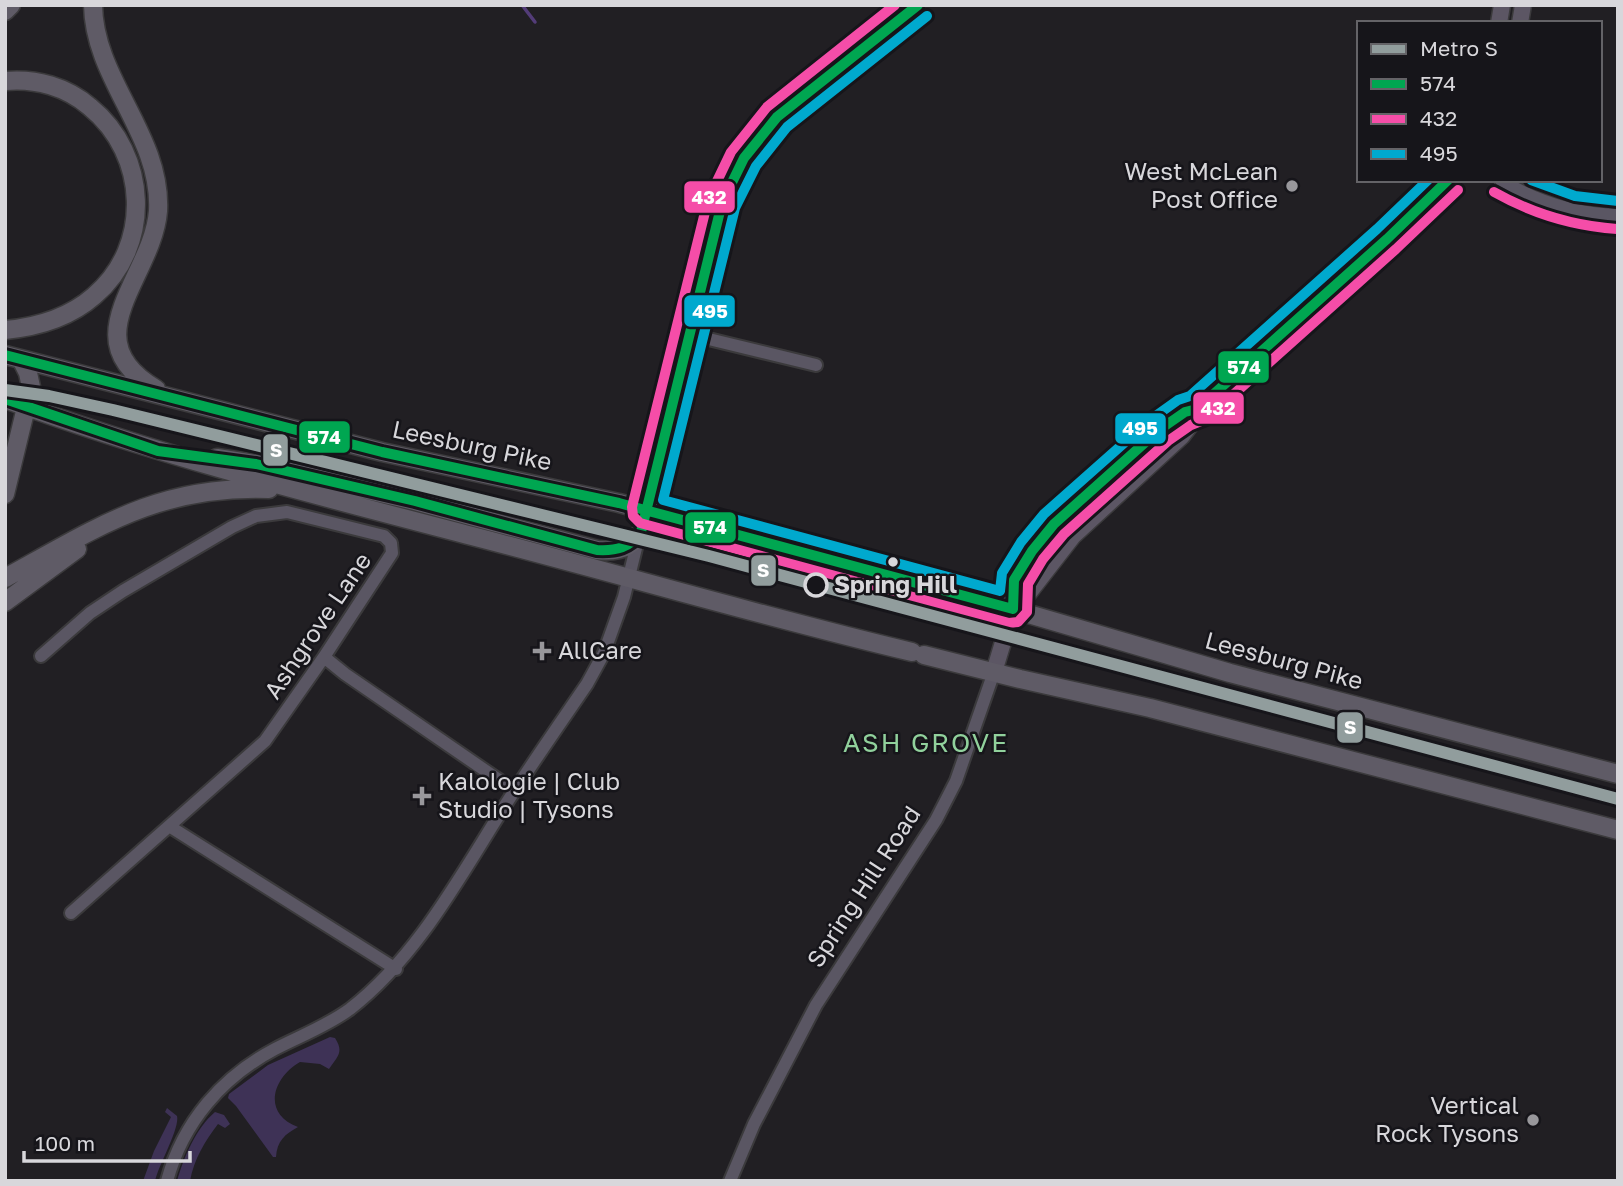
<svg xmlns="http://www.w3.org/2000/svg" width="1623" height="1186" viewBox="0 0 1623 1186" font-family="'Golos Text',sans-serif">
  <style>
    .grass { fill: #3e3256 }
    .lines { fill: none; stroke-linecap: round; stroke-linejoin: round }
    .stream { stroke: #533c78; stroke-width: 3.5 }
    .minor-casing { stroke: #3b3a3c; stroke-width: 16 }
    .major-casing { stroke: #3b3a3c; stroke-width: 19 }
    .highway-casing { stroke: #3b3a3c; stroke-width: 21 }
    .minor { stroke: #5a5663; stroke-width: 12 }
    .major { stroke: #5c5664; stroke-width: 16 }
    .highway { stroke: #5f5b66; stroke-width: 18 }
    .bus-1-casing { stroke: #16151a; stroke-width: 16 }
    .bus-2-casing { stroke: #16151a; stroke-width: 16 }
    .bus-3-casing { stroke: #16151a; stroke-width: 16 }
    .bus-1 { stroke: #00a651; stroke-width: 10 }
    .bus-2 { stroke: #f54da8; stroke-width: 10 }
    .bus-3 { stroke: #00a9ce; stroke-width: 10 }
    .metro-1-casing { stroke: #16151a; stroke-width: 18 }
    .metro-1 { stroke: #919d9d; stroke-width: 12 }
    .poi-dot { fill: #98979b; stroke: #16151a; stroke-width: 2.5 }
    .bus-dot { fill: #d8d7db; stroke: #16151a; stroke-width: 2.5 }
    .stop-dot { fill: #16151a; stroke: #d8d7db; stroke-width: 3.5 }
    .labels { text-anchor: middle; stroke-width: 5; stroke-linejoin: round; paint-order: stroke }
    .poi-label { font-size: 24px; fill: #d8d7db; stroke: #16151a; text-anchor: end }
    .street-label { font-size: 24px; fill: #d8d7db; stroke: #16151a }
    .stop-label { font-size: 24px; font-weight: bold; fill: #d8d7db; stroke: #16151a; text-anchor: start }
    .neighbourhood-label { font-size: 26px; letter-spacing: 2px; fill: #91d19c; stroke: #16151a }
    .line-badge { stroke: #16151a; stroke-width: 2.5 }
    .badge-label { font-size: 19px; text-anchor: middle; font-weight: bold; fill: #fff }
  </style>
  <rect width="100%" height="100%" fill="#211f23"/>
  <path class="grass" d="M 330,1037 L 335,1038 C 344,1052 338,1056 329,1069 L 320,1064 L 300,1062 C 272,1078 262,1114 298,1127 C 285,1134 277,1141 276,1157 L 273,1157 L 236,1106 L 228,1098 L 229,1094 L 268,1065 Z
    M 167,1108 L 177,1116 C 180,1128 159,1164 155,1181 L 143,1181 L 154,1151 L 171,1117 L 165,1112 Z
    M 215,1112 L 224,1115 L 230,1124 L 225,1128 L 218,1124 C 205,1141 194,1159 190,1181 L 177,1181 C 184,1157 196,1128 215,1112 Z"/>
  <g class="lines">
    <path class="stream" d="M 522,5 L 535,22"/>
    <defs>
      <path id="minor" d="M 1501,180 C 1537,202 1576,214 1618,215
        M 688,334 L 816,365
        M 41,656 L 90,613 L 123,591 L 232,527 L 256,516 L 287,512 L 384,536 L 391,543 L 392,553 L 324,657 L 265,741 L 71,913
        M 324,657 L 345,674 L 515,791
        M 169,826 L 396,969
        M 167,1181 C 183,1122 222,1077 275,1049 C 300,1036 327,1026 350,1009 C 417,957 459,878 504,807 C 531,765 559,725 587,684 L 604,653 L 624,597 L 714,230 C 728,186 747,152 777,117 L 918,5
        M 730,1181 L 754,1124 L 816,1005 L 936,820 L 956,781 L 994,672"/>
      <path id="major" d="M 1499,23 L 1502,5
        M 1520,23 L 1523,5
        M 1013,609 L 1028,594 L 1073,536 L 1182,436 L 1194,420 L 1197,409
        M 994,672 L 1013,609 L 1014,580 L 1032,551 L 1064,514 L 1159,430 L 1185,412 L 1197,409 L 1387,239 L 1448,180"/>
      <path id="highway" d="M 93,5 C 94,80 162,135 158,211 C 153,277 70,339 156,389
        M 5,11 L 11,5
        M 5,81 C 36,78 67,87 90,107 C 148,154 153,246 94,296 C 70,317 37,327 5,330
        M 5,355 L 382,452 L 619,503 L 929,585
        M 5,399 C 157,455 315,495 472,536 C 619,574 764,617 912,652
        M 217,458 L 256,464 L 415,501 L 597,550 C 615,552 632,549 641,532
        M 5,494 L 31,387 L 28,373 L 21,359
        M 5,578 C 98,527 159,485 269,489
        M 940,588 L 1230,673 L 1618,774
        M 5,602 L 77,549
        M 924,655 L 1020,679 L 1150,708 L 1618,830"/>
    </defs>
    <use href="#minor" class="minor-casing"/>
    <use href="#major" class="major-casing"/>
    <use href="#highway" class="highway-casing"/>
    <use href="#minor" class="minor"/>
    <use href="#major" class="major"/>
    <use href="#highway" class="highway"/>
    <defs>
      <path id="bus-1" d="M 5,355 L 382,452 L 619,503 L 1013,609 L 1014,580 L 1032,551 L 1054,524 L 1159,430 L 1185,412 L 1197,409 L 1387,239 L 1448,180
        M 5,399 L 158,451 L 256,464 L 415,501 L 597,550 C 616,551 630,548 641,532 L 722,203 L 744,158 L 777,117 L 918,5"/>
      <path id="bus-2" d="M 895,5 L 767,107 L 731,152 L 708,200 L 632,507 L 633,516 L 640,523 L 1009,623 L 1018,622 L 1027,612 L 1028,584 L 1043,559 L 1064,534 L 1168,441 L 1191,425 L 1206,419 L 1396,249 L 1458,190
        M 1494,192 C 1533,214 1573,226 1617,229"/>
      <path id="bus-3" d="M 927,16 L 787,127 L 756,166 L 735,208 L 663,500 L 1000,591 L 1002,573 L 1021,542 L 1044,514 L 1150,420 L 1178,400 L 1190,396 L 1377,229 L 1428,180
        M 1531,180 L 1575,196 L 1618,201"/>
    </defs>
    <use href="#bus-1" class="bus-1-casing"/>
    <use href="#bus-2" class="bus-2-casing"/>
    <use href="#bus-3" class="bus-3-casing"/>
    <use href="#bus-1" class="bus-1"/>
    <use href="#bus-2" class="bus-2"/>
    <use href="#bus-3" class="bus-3"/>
    <defs>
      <path id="metro-1" d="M 5,390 L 49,396 L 113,410 L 709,556 L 1618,799"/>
    </defs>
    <use href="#metro-1" class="metro-1-casing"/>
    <use href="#metro-1" class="metro-1"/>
  </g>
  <g class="poi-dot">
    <circle cx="1292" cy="186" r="7"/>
    <path d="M538.5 640.5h7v7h7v7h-7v7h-7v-7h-7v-7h7z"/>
    <path d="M418.5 785.5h7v7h7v7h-7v7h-7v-7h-7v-7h7z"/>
    <circle cx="1533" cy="1120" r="7"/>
  </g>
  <circle class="bus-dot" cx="893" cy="562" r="6"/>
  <circle class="stop-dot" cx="816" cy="585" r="11"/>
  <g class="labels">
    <g class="poi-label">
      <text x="1278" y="180">West McLean<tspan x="1278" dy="28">Post Office</tspan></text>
      <text x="558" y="659" text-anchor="start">AllCare</text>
      <text x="438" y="790" text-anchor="start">Kalologie | Club<tspan x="438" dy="28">Studio | Tysons</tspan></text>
      <text x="1519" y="1114">Vertical<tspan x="1519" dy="28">Rock Tysons</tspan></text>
    </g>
    <g class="street-label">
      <text transform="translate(472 446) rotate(12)" y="8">Leesburg Pike</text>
      <text transform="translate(318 626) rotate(-56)" y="8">Ashgrove Lane</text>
      <text transform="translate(1284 661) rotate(15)" y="8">Leesburg Pike</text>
      <text transform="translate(864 887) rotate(-57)" y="8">Spring Hill Road</text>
    </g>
    <g class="stop-label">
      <text x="834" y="593">Spring Hill</text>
    </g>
    <g class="neighbourhood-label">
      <text x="926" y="752">ASH GROVE</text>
    </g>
  </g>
  <g class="line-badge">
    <rect x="683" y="180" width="53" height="34" rx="7" fill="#f54da8"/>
    <rect x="683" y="294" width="53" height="34" rx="7" fill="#00a9ce"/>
    <rect x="1217" y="350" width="53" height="34" rx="7" fill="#00a651"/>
    <rect x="1192" y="391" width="53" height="34" rx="7" fill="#f54da8"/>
    <rect x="1114" y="412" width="53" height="33" rx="7" fill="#00a9ce"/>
    <rect x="298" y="420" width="53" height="34" rx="7" fill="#00a651"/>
    <rect x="262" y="433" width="27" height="34" rx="7" fill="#919d9d"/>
    <rect x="684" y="511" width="53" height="33" rx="7" fill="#00a651"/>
    <rect x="750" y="554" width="27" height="33" rx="7" fill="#919d9d"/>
    <rect x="1336" y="711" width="28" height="33" rx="7" fill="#919d9d"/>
  </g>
  <g class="badge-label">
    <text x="709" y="204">432</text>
    <text x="710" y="318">495</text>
    <text x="1244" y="374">574</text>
    <text x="1218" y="415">432</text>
    <text x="1140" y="435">495</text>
    <text x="324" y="444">574</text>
    <text x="276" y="457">S</text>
    <text x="710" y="534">574</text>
    <text x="763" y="577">S</text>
    <text x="1350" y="734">S</text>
  </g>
  <rect width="1623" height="1186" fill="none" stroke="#d8d7db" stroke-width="14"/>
  <rect x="1357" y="21" width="245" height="161" fill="#16151a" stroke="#646367" stroke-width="2"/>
  <rect x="1371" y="44" width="35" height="10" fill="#919d9d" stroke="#646367" stroke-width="2"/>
  <text x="1420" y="56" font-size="21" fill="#d8d7db">Metro S</text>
  <rect x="1371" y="79" width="35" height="10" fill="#00a651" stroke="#646367" stroke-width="2"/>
  <text x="1420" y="91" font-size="21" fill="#d8d7db">574</text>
  <rect x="1371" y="114" width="35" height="10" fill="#f54da8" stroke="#646367" stroke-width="2"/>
  <text x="1420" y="126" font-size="21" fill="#d8d7db">432</text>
  <rect x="1371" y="149" width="35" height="10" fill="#00a9ce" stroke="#646367" stroke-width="2"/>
  <text x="1420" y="161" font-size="21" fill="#d8d7db">495</text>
  <path d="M24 1151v10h166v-10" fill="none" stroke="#d8d7db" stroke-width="3.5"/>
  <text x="35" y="1151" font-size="21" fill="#d8d7db" stroke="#16151a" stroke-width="5" paint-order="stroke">100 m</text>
</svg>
